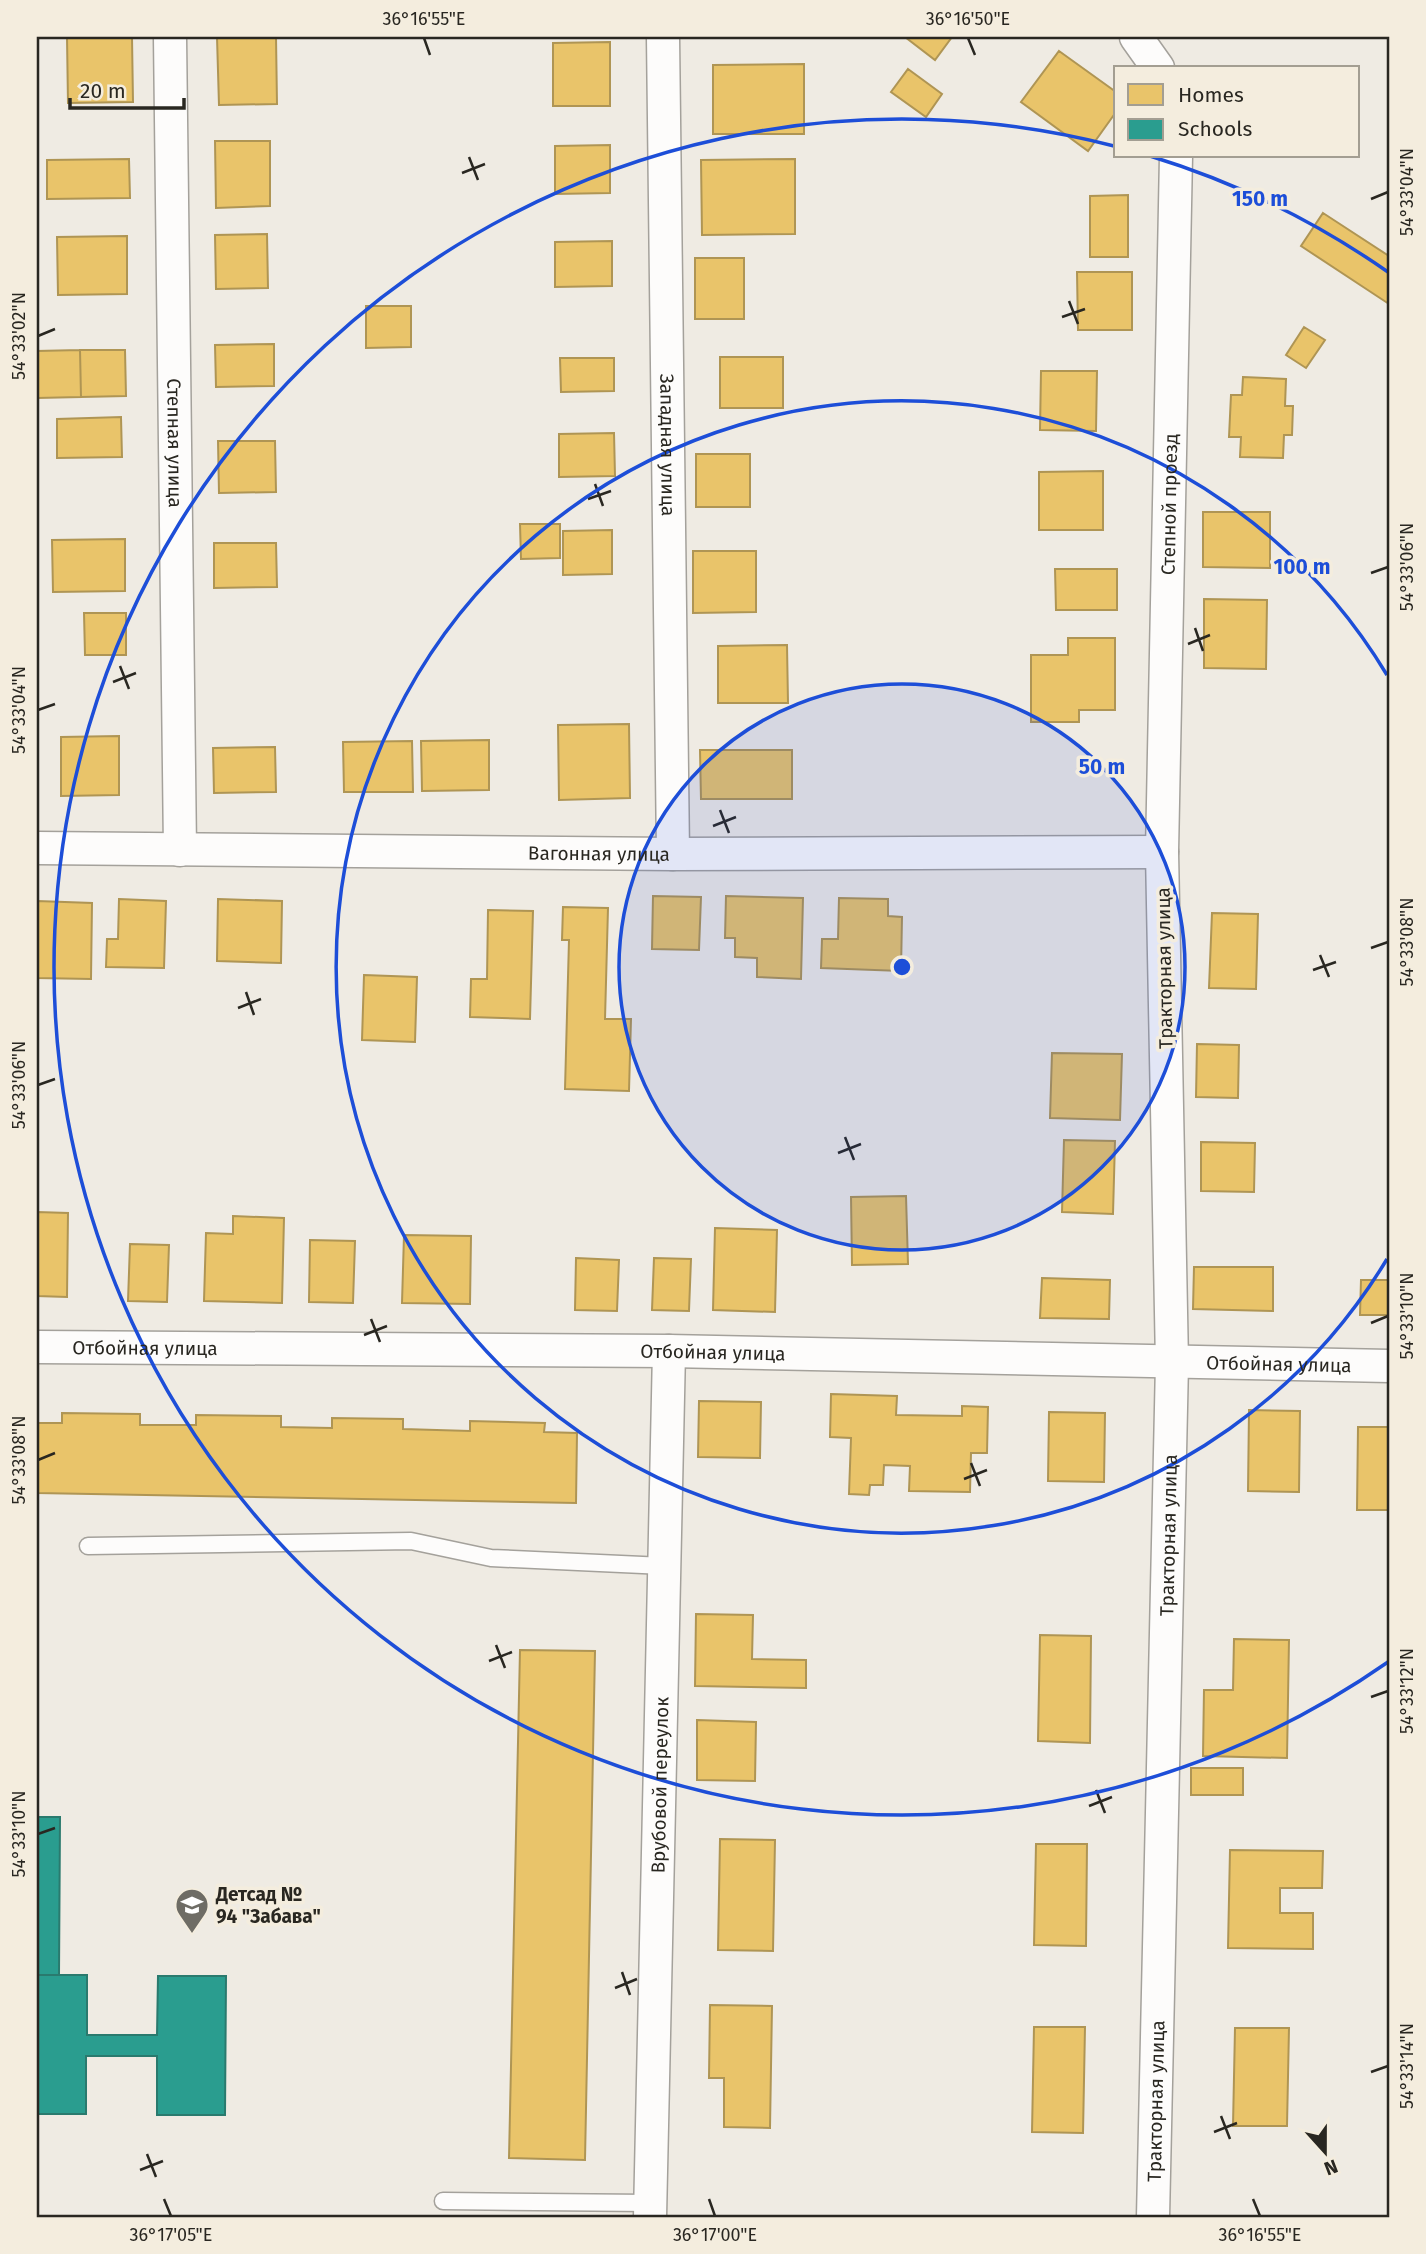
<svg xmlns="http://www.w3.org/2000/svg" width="1426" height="2254" viewBox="0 0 1426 2254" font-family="'Fira Sans',sans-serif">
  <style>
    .homes { fill: #e9c46a; stroke: #af9554; stroke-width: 2 }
    .schools { fill: #2a9d8f; stroke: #2a7a6e; stroke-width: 2 }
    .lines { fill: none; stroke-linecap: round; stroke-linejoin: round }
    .service-casing { stroke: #a4a19b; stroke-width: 19 }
    .minor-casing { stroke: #a4a19b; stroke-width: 35 }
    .service { stroke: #fdfcfb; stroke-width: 16 }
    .minor { stroke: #fdfcfb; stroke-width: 32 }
    .ticks { fill: none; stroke: #292721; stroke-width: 2.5 }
    .ring { fill: none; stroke: #1d4ed8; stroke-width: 3.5 }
    .labels { text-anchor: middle; stroke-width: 7; stroke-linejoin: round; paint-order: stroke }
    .street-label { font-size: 19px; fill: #292721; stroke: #f4edde }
    .poi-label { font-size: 19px; font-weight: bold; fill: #292721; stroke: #f4edde; text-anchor: start }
    .centre { fill: #1d4ed8; stroke: #f4edde; stroke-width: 3.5 }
    .ring-label { font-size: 21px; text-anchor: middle; font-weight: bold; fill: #1d4ed8; stroke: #f4edde; stroke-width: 7; stroke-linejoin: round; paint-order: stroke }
    .neatline { fill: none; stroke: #292721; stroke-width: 2.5 }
    .ticks-label { font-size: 18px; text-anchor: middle; fill: #292721 }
  </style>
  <rect width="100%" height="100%" fill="#efebe3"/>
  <path class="homes" d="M 67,37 L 132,37 L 133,102 L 68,103 Z
    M 217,37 L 276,37 L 277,104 L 219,105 Z
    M 905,37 L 952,37 L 935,60 Z
    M 610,42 L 610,106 L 553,106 L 553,43 Z
    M 1059,51 L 1116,92 L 1116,112 L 1088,151 L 1021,102 Z
    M 804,64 L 804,134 L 713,134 L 713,65 Z
    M 908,69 L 942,94 L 926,117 L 891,92 Z
    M 215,141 L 270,141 L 270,206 L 216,208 Z
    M 610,145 L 610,193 L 555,194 L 555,146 Z
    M 129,159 L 130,198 L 47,199 L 47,160 Z
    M 795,159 L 795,234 L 702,235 L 701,160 Z
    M 1128,195 L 1128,257 L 1090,257 L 1090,196 Z
    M 1323,213 L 1389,256 L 1389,304 L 1301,246 Z
    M 267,234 L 268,288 L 216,289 L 215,235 Z
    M 127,236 L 127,294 L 58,295 L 57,237 Z
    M 612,241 L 612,286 L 555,287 L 555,242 Z
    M 695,258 L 744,258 L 744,319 L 695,319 Z
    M 1077,272 L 1132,272 L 1132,330 L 1078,330 Z
    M 366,306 L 411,306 L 411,347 L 366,348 Z
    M 1304,327 L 1325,340 L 1306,368 L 1286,355 Z
    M 274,344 L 274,386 L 216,387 L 215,345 Z
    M 80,350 L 125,350 L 126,396 L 81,397 Z
    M 80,350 L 81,397 L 37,398 L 37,351 Z
    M 720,357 L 783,357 L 783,408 L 720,408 Z
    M 560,358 L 614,358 L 614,391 L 561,392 Z
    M 1041,371 L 1097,371 L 1096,431 L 1040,430 Z
    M 1243,377 L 1286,379 L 1285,406 L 1293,406 L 1292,435 L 1284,435 L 1283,458 L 1240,457 L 1241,437 L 1229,437 L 1231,395 L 1242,395 Z
    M 121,417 L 122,457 L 57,458 L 57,419 Z
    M 614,433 L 615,476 L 559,477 L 559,434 Z
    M 218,441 L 275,441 L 276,492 L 219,493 Z
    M 696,454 L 750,454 L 750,507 L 696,507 Z
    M 1103,471 L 1103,530 L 1039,530 L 1039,472 Z
    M 1203,512 L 1270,512 L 1270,568 L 1203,567 Z
    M 520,524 L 560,524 L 560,558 L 521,559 Z
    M 612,530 L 612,574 L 563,575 L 563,531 Z
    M 125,539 L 125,591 L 53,592 L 52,540 Z
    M 214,543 L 276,543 L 277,587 L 214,588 Z
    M 693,551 L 756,551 L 756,612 L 693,613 Z
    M 1055,569 L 1117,569 L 1117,610 L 1056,610 Z
    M 1204,599 L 1267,600 L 1266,669 L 1204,668 Z
    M 84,613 L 126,613 L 126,655 L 85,655 Z
    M 1068,638 L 1115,638 L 1115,710 L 1079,710 L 1079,722 L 1031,722 L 1031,655 L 1068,655 Z
    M 787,645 L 788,703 L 718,703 L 718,646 Z
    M 629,724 L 630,798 L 559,800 L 558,725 Z
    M 119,736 L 119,795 L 61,796 L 61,737 Z
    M 489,740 L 489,790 L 422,791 L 421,741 Z
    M 412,741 L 413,792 L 344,792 L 343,742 Z
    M 275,747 L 276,792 L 214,793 L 213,748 Z
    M 700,750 L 792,750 L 792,799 L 701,799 Z
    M 653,896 L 701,897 L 699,950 L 652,949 Z
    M 726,896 L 803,898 L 801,979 L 757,977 L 757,958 L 735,957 L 735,938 L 725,938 Z
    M 839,898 L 888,899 L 888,916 L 902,917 L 901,971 L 821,968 L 822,939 L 838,939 Z
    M 119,899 L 166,901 L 164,968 L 106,967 L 107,939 L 118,939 Z
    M 218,899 L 282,901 L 281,963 L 217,961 Z
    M 37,901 L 92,903 L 91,979 L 37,978 Z
    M 563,907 L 608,908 L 605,1019 L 631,1019 L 629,1091 L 565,1089 L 569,940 L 562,940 Z
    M 488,910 L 533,911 L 530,1019 L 470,1017 L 471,979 L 487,979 Z
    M 1212,913 L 1258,914 L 1256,989 L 1209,988 Z
    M 364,975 L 417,977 L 415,1042 L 362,1040 Z
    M 1197,1044 L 1239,1045 L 1238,1098 L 1196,1097 Z
    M 1052,1053 L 1122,1054 L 1120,1120 L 1050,1118 Z
    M 1064,1140 L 1115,1141 L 1113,1214 L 1062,1212 Z
    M 1201,1142 L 1255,1143 L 1254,1192 L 1201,1191 Z
    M 906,1196 L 908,1264 L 852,1265 L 851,1197 Z
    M 37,1212 L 68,1213 L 67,1297 L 37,1296 Z
    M 233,1216 L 284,1218 L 282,1303 L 204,1301 L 206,1233 L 233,1234 Z
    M 715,1228 L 777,1230 L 775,1312 L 713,1310 Z
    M 404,1235 L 471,1236 L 470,1304 L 402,1303 Z
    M 310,1240 L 355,1241 L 353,1303 L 309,1302 Z
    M 130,1244 L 169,1245 L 167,1302 L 128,1301 Z
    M 576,1258 L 619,1260 L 617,1311 L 575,1310 Z
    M 654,1258 L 691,1259 L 689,1311 L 652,1310 Z
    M 1194,1267 L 1273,1267 L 1273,1311 L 1193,1309 Z
    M 1042,1278 L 1110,1280 L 1109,1319 L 1040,1318 Z
    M 1361,1280 L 1389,1280 L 1389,1315 L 1360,1315 Z
    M 831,1394 L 897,1396 L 896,1415 L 962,1416 L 962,1406 L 988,1407 L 987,1453 L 971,1453 L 970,1492 L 909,1491 L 910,1466 L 884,1465 L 883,1485 L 870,1485 L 869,1495 L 849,1494 L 851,1438 L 830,1437 Z
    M 699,1401 L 761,1402 L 760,1458 L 698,1457 Z
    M 1249,1410 L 1300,1411 L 1299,1492 L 1248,1491 Z
    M 1049,1412 L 1105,1413 L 1104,1482 L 1048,1481 Z
    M 62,1413 L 140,1414 L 140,1425 L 196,1425 L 196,1415 L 281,1416 L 281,1427 L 332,1428 L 332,1418 L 403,1419 L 403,1429 L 470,1431 L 470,1421 L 545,1423 L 544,1432 L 577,1433 L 576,1503 L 37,1493 L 37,1423 L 62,1423 Z
    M 1358,1427 L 1389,1427 L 1389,1510 L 1357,1510 Z
    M 696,1614 L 753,1615 L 752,1659 L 806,1660 L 806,1688 L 695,1686 Z
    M 1040,1635 L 1091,1636 L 1090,1743 L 1038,1741 Z
    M 1234,1639 L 1289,1640 L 1287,1758 L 1203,1756 L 1204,1690 L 1233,1690 Z
    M 520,1650 L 595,1651 L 585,2160 L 509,2158 Z
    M 697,1720 L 756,1722 L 755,1781 L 697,1780 Z
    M 1191,1768 L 1243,1768 L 1243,1795 L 1191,1795 Z
    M 720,1839 L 775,1840 L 773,1951 L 718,1950 Z
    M 1036,1844 L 1087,1844 L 1086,1946 L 1034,1945 Z
    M 1230,1850 L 1323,1851 L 1322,1888 L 1280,1888 L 1280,1913 L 1313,1913 L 1313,1949 L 1228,1948 Z
    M 710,2005 L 772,2006 L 770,2128 L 724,2127 L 724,2078 L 709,2078 Z
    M 1034,2027 L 1085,2027 L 1083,2133 L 1032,2132 Z
    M 1235,2028 L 1289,2028 L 1287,2126 L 1233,2126 Z"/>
  <path class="schools" d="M 37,1817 L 60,1817 L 59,1975 L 37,1975 Z
    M 37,1975 L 87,1975 L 87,2035 L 157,2035 L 158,1976 L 226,1976 L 225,2115 L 157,2115 L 157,2056 L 86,2056 L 86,2114 L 37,2114 Z"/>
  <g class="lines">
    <defs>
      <path id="service" d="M 88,1546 L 411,1541 L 491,1558 L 664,1566
        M 443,2201 L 650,2203"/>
      <g id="minor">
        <path id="s1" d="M 170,37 L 180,850"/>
        <path id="s2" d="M 663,37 L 673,854"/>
        <path d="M 1136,37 L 1158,68"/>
        <path id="s3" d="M 37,848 L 673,854 L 1162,852"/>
        <path id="s4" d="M 37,1347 L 669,1351 L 1389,1366"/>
        <path id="s5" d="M 650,2217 L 669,1351"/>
        <path id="s6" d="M 1153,2217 L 1172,1363 L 1162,852 L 1176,156"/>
      </g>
    </defs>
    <use href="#service" class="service-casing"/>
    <use href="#minor" class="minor-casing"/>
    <use href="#service" class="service"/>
    <use href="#minor" class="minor"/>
  </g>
  <path class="ticks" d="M 424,38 L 430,55M 968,38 L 975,55M 469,157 L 478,180M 462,173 L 485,164M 1371,199 L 1388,192M 1069,301 L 1078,324M 1062,317 L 1085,309M 38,336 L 55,329M 595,484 L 603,506M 588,499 L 611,491M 1371,573 L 1388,567M 1195,628 L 1203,651M 1188,644 L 1210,635M 120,666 L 129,689M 113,682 L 136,673M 38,710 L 55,704M 720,810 L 729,833M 713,826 L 736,817M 1371,948 L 1388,942M 1320,955 L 1329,977M 1313,970 L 1336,962M 246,992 L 254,1015M 238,1008 L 261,999M 38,1085 L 55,1079M 845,1137 L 854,1160M 838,1153 L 861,1144M 371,1319 L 380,1342M 1371,1323 L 1388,1316M 364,1335 L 387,1326M 38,1460 L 55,1453M 971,1463 L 980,1486M 964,1479 L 987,1470M 496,1645 L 505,1668M 489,1661 L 512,1652M 1371,1697 L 1388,1691M 1096,1790 L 1105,1813M 1089,1806 L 1112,1797M 38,1834 L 55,1828M 622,1972 L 630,1995M 615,1988 L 637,1979M 1371,2072 L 1388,2066M 1221,2116 L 1230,2139M 1214,2132 L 1237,2123M 147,2154 L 156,2177M 140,2170 L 163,2161M 164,2199 L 171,2216M 709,2199 L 715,2216M 1253,2199 L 1260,2216"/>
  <circle cx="902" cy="967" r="283" fill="#1d4ed8" fill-opacity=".12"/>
  <g class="ring">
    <circle cx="902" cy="967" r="283"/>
    <path d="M1387 1259A566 566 0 1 1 1387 675"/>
    <path d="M1388 1662A848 848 0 1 1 1114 146M1150 156A848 848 0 0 1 1388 272"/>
  </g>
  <defs>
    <symbol id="school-pin" viewBox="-11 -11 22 30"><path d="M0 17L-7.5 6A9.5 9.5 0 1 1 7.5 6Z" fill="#6e6c65" stroke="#f4edde"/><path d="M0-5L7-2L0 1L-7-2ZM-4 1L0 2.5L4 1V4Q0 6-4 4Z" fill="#fff"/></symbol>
  </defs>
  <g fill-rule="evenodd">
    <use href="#school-pin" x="173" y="1886" width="38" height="52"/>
  </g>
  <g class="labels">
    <g class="street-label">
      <text dy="7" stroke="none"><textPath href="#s1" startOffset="406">Степная улица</textPath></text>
      <text dy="7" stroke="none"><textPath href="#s2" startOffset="408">Западная улица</textPath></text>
      <text dy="7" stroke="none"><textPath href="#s6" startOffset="1713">Степной проезд</textPath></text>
      <text dy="7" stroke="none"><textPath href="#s3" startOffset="562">Вагонная улица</textPath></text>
      <text transform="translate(1164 968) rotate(-91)" y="7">Тракторная улица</text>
      <text dy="7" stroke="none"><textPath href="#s4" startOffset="108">Отбойная улица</textPath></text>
      <text dy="7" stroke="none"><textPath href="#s4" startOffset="676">Отбойная улица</textPath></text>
      <text dy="7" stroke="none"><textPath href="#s4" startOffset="1242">Отбойная улица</textPath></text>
      <text dy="7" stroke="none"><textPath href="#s6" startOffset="682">Тракторная улица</textPath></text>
      <text dy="7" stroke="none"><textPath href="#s5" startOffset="432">Врубовой переулок</textPath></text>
      <text dy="7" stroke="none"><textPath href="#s6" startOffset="116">Тракторная улица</textPath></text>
    </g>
    <g class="poi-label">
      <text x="216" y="1901">Детсад №<tspan x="216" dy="22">94 "Забава"</tspan></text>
    </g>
  </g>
  <circle cx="902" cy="967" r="10" class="centre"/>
  <g class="ring-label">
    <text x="1260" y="206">150 m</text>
    <text x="1302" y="574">100 m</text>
    <text x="1102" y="774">50 m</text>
  </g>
  <rect width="1426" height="2254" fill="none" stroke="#f4edde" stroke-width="77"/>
  <rect x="1114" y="66" width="245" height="91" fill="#f4edde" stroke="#a39e92" stroke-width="2"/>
  <rect x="1128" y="84" width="35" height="21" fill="#e9c46a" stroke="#a39e92" stroke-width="2"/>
  <text x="1178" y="102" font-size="21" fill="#292721">Homes</text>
  <rect x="1128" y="119" width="35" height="21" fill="#2a9d8f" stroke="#a39e92" stroke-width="2"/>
  <text x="1178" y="136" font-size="21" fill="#292721">Schools</text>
  <g transform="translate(1325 2152) rotate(159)" stroke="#f4edde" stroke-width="5" paint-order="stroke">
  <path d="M0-5L12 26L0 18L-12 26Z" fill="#292721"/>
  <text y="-10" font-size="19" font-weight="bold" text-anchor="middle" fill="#292721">N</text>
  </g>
  <path d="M70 98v10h114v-10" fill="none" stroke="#292721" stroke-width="3.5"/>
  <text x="80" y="98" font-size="21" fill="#292721" stroke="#f4edde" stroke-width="5" paint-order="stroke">20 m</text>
  <rect x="38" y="38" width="1350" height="2178" class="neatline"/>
  <g class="ticks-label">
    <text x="424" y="25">36°16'55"E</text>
    <text x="968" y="25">36°16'50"E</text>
    <text transform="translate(1407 192) rotate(-90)" y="6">54°33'04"N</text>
    <text transform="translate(19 336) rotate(-90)" y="6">54°33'02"N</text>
    <text transform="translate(1407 567) rotate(-90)" y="6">54°33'06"N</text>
    <text transform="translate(19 710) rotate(-90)" y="6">54°33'04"N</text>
    <text transform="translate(1407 942) rotate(-90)" y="6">54°33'08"N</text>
    <text transform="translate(19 1085) rotate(-90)" y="6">54°33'06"N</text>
    <text transform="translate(1407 1316) rotate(-90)" y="6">54°33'10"N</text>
    <text transform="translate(19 1460) rotate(-90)" y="6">54°33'08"N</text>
    <text transform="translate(1407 1691) rotate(-90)" y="6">54°33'12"N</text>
    <text transform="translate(19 1834) rotate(-90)" y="6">54°33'10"N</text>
    <text transform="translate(1407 2066) rotate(-90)" y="6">54°33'14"N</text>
    <text x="171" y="2241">36°17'05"E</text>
    <text x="715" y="2241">36°17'00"E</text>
    <text x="1260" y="2241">36°16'55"E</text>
  </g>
</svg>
